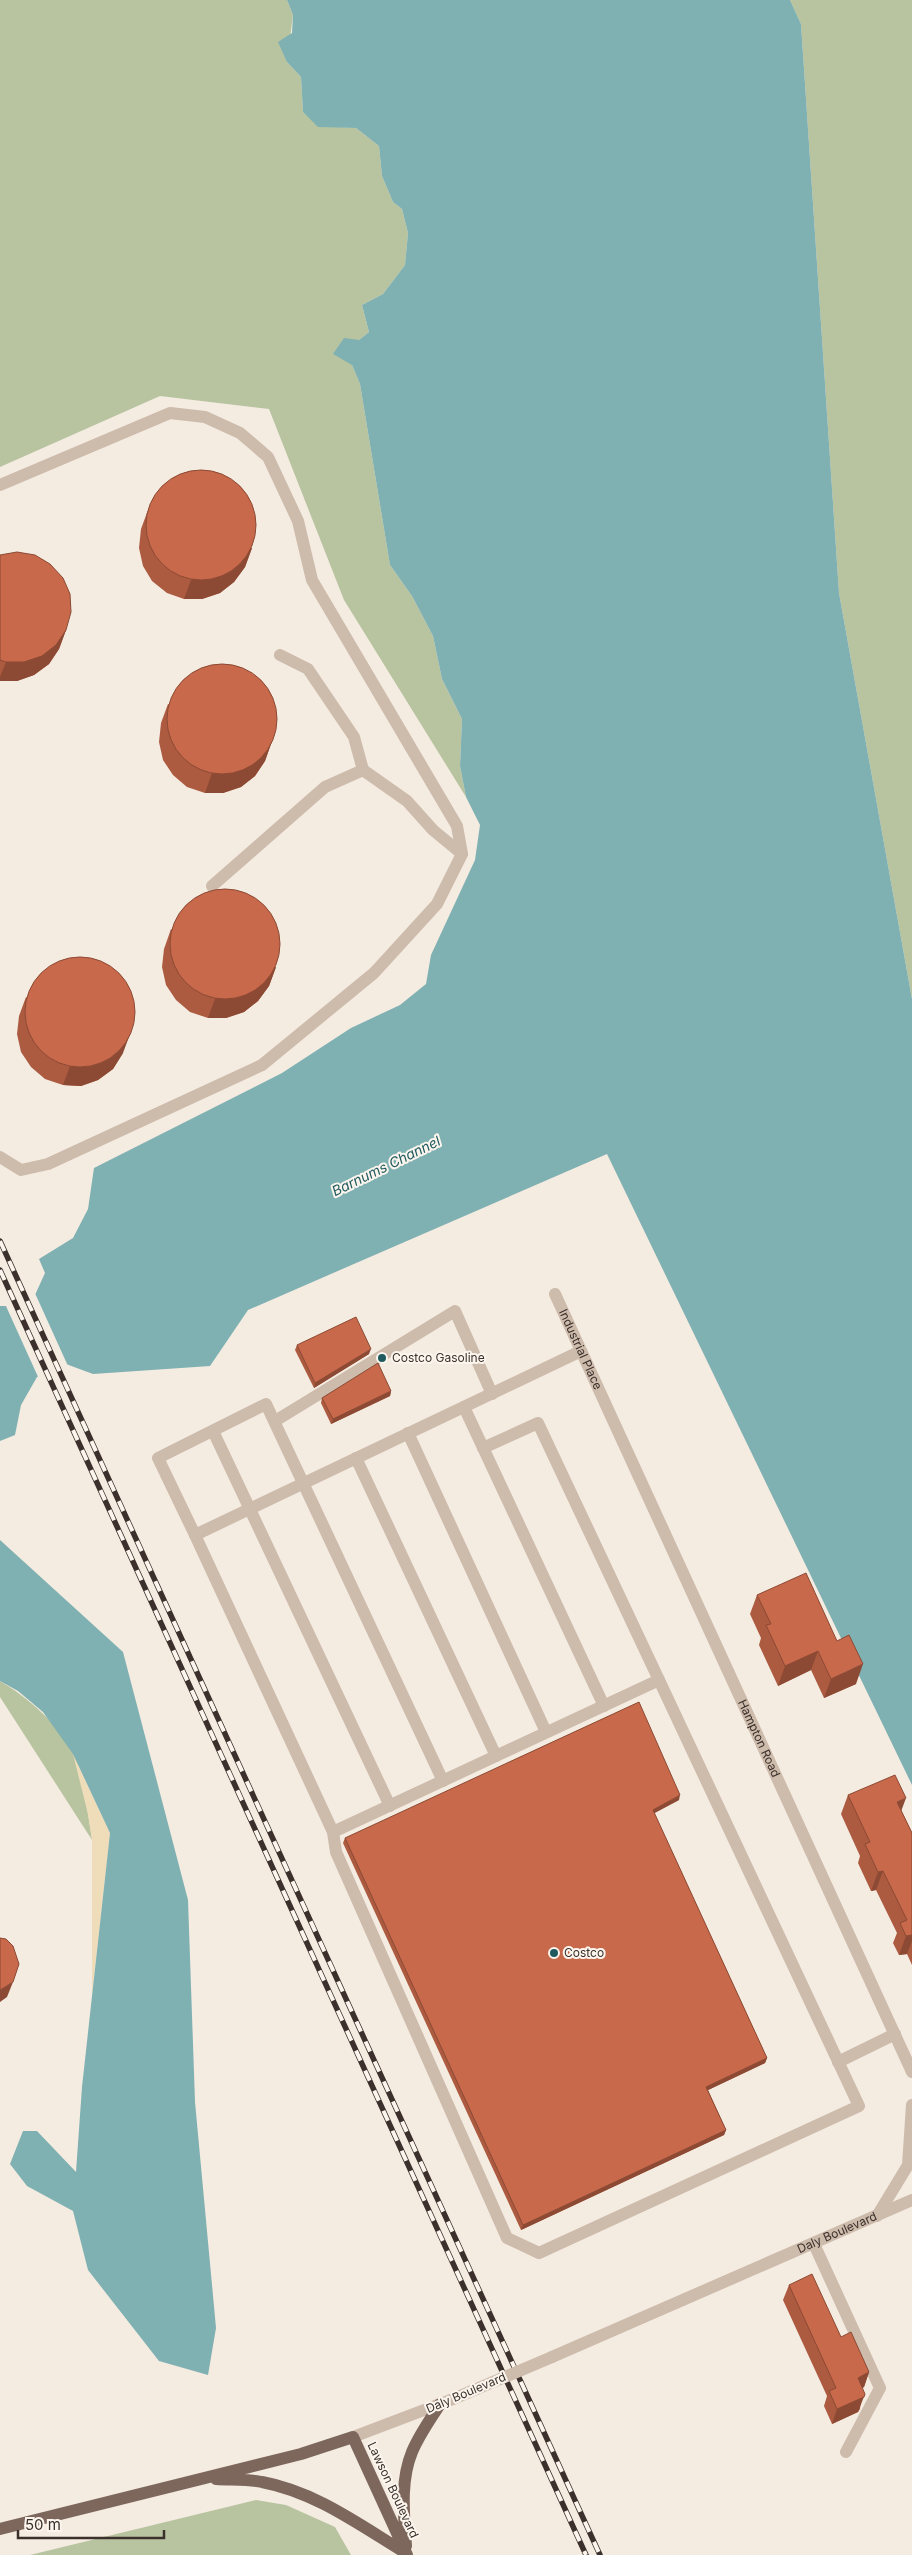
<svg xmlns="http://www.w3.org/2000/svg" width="912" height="2555" viewBox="0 0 912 2555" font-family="Inter,sans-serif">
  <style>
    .green { fill: #b8c4a0 }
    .sand { fill: #efdcb8 }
    .water { fill: #7fb0b2 }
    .pier { fill: #f4ebe1 }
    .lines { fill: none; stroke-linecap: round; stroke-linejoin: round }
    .minor { stroke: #cdbbac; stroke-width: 12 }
    .major { stroke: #7d675c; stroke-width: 12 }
    .rail-casing { stroke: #3b302b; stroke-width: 5.5 }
    .rail { stroke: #fbf5ee; stroke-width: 4; stroke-dasharray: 11; stroke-linecap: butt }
    .minor-bridge { stroke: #cdbbac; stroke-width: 12 }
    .wall { fill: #ac5a40 }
    .shaded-wall { fill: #8c4a34 }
    .building { fill: #c8694b; stroke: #8c4a34 }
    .poi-dot { fill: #1f5a5e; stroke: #fbf5ee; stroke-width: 2 }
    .labels { text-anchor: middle; stroke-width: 4; stroke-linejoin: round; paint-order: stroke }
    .street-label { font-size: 12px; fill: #3b302b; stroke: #fbf5ee }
    .poi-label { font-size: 12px; fill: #3b302b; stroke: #fbf5ee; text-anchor: start }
    .water-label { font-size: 14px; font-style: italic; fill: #1f5a5e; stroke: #fbf5ee }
  </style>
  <rect width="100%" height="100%" fill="#f4ebe1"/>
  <path class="green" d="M 0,0 L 287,0 L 293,15 L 287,62 L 301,77 L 303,112 L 318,126 L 356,128 L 379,146 L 382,176 L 393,202 L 402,209 L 408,233 L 405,265 L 383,294 L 362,305 L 369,332 L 359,340 L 352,365 L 360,384 L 390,565 L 412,596 L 433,636 L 442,679 L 462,719 L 460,766 L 466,797 L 344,600 L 269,409 L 160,396 L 0,467 Z
    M 790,0 L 912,0 L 912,999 L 839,593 L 801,24 Z
    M 0,1681 C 27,1697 59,1724 73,1753 C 82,1772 89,1819 92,1840 L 0,1697 Z
    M 256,2500 L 286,2505 L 335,2527 L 351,2555 L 30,2555 Z"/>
  <path class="sand" d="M 73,1754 L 110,1833 L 92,1995 L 92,1840 L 88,1814 Z"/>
  <path class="water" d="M 287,0 L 790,0 L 801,24 L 839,593 L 912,999 L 912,1785 L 607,1154 L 248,1310 L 210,1366 L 93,1374 L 66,1364 L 37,1377 L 21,1405 L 15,1435 L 0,1441 L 0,1306 L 8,1306 L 35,1295 L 45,1273 L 39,1259 L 73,1238 L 88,1209 L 94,1168 L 282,1073 L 351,1028 L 400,1005 L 426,984 L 431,955 L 475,860 L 480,825 L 466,797 L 460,766 L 462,719 L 442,679 L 433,636 L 412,596 L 390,565 L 360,384 L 352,365 L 333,354 L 344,338 L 359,340 L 369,332 L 362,305 L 383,294 L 405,265 L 408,233 L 402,209 L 393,202 L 382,176 L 379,146 L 356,128 L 318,127 L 303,112 L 301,77 L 287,62 L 278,42 L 292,33 L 293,15 Z
    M 0,1540 L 123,1652 L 188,1900 L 195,2102 L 216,2328 L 208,2375 L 159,2361 L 88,2270 L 73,2211 L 27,2186 L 10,2164 L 23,2131 L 37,2131 L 76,2172 L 82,2087 L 110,1833 L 73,1754 L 43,1712 L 18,1691 L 0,1681 Z"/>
  <path class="pier" d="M 34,1291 L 68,1366 L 39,1379 L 5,1304 Z"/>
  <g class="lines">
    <g class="minor">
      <path d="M 0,485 L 170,413 L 205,417 L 240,433 L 268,457 L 298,521 L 312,580 L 457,826 L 462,854 L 437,904 L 374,973 L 262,1065 L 48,1164 L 21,1170 L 0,1157"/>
      <path d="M 280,655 L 308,669 L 354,737 L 363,770"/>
      <path d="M 212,886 L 325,787 L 363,770 L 407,801 L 433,830 L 462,854"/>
      <path id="s1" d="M 555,1294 L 912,2072"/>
      <path d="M 464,1407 L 604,1706"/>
      <path d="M 275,1421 L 455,1311 L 492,1394"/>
      <path d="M 213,1431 L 390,1806"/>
      <path d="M 408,1433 L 546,1732"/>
      <path d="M 483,1448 L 538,1423 L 659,1680"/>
      <path d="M 356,1458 L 496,1756"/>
      <path d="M 195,1535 L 158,1458 L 266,1404 L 443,1781"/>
      <path d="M 333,1832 L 659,1680 L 859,2106 L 539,2253 L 507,2238 L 336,1852 L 333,1832 L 195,1535 L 581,1351"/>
      <path d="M 838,2062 L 895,2034"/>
      <path d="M 877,2216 L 908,2165 L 912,2105"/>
      <path d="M 814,2244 L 880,2388 L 846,2452"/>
      <path id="s2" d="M 552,2357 L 912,2200"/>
      <path d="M 353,2437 L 453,2399"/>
    </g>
    <path class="major" d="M 216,2479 C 232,2480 248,2479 262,2482 C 316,2492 361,2526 406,2553
      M 0,2529 L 301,2454 L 353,2437 L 407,2555
      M 406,2546 C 404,2515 400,2481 412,2452 C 419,2435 430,2420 440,2404"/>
    <defs>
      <path id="rail" d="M 0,1241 L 600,2555
        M 0,1270 L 586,2555"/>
    </defs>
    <use href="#rail" class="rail-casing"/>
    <use href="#rail" class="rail"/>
    <path class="minor-bridge" d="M 453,2399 L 552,2357"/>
  </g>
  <path class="wall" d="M 148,510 L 252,548 L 245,567 L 234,582 L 220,593 L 202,599 L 184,599 L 167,593 L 152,581 L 143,566 L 139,548 L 141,529 Z
    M 0,555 L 66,630 L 59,649 L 49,664 L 34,675 L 17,681 L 0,681 Z
    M 168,704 L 272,741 L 265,761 L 255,776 L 241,787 L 223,793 L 205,793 L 187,787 L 173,775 L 163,760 L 159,742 L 161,723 Z
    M 171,929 L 276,967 L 269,986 L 258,1001 L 244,1012 L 226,1018 L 208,1018 L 190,1012 L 176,1000 L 166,985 L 162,967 L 164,949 Z
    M 26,997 L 123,1053 L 113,1069 L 98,1080 L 81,1086 L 63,1085 L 45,1079 L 31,1067 L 21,1052 L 17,1034 L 19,1016 Z
    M 297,1345 L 369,1354 L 314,1388 L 295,1350 Z
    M 391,1391 L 390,1396 L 331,1424 L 321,1403 L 322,1398 Z
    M 757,1595 L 856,1684 L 824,1698 L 811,1670 L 778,1686 L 759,1645 L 761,1638 L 750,1614 Z
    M 848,1795 L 901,1810 L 912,1833 L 912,1965 L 907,1954 L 899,1955 L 893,1943 L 897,1933 L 876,1890 L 871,1891 L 858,1863 L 860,1856 L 841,1814 Z
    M 679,1800 L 654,1813 L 767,2058 L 765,2063 L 708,2090 L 726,2130 L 724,2135 L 521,2230 L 343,1843 L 345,1838 Z
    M 789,2285 L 841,2337 L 869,2372 L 864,2387 L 862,2388 L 860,2409 L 858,2412 L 832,2424 L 824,2406 L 827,2396 L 783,2300 Z"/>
  <path class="shaded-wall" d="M 252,548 L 245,567 L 234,582 L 220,593 L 202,599 L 184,599 L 191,580 Z
    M 66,630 L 59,649 L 49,664 L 34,675 L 17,681 L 0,681 L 0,677 L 6,662 Z
    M 272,741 L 265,761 L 255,776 L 241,787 L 223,793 L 205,793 L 212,773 Z
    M 276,967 L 269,986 L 258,1001 L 244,1012 L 226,1018 L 208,1018 L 215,999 Z
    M 130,1034 L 123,1053 L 113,1069 L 98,1080 L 81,1086 L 63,1085 L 70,1066 Z
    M 371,1349 L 369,1354 L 314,1388 L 315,1383 Z
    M 391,1391 L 390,1396 L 331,1424 L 333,1419 Z
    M 818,1651 L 811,1670 L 778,1686 L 785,1666 Z
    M 863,1664 L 856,1684 L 824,1698 L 831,1679 Z
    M 680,1795 L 679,1800 L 651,1815 L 653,1810 Z
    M 906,1798 L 899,1817 L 897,1802 Z
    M 883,1871 L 876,1890 L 871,1891 L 878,1872 Z
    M 912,1935 L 912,1941 L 907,1954 L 899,1955 L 906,1936 Z
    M 13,1982 L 7,1997 L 0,2002 L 0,1990 Z
    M 767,2058 L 765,2063 L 704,2092 L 706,2087 Z
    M 726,2130 L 724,2135 L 521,2230 L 523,2225 Z
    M 869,2372 L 864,2387 L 852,2392 L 858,2378 Z
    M 865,2394 L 858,2412 L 832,2424 L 837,2409 Z"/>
  <path class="building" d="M146 525a55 55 0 1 1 110 0a55 55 0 1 1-110 0Z
    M 17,552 L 35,555 L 50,564 L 63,578 L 70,594 L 71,612 L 66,630 L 56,645 L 42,656 L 24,662 L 6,662 L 0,660 L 0,555 Z
    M167 719a55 55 0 1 1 110 0a55 55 0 1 1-110 0Z
    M170 944a55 55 0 1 1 110 0a55 55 0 1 1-110 0Z
    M25 1012a55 55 0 1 1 110 0a55 55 0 1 1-110 0Z
    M 356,1317 L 371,1349 L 315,1383 L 297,1345 Z
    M 378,1363 L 391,1391 L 333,1419 L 322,1398 Z
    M 806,1573 L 837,1641 L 849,1635 L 863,1664 L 831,1679 L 818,1651 L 785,1666 L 766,1625 L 771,1624 L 757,1595 Z
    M 639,1702 L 680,1795 L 653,1810 L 767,2058 L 706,2087 L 726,2130 L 523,2225 L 345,1838 Z
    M 895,1775 L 906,1798 L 897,1802 L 912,1833 L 912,1935 L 906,1936 L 900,1923 L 907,1920 L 883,1871 L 878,1872 L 865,1844 L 870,1842 L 848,1795 Z
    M 0,1938 L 6,1939 L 13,1946 L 19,1964 L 13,1982 L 0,1990 Z
    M 812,2274 L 841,2337 L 851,2332 L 869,2372 L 858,2378 L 865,2394 L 864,2397 L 837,2409 L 829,2391 L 836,2388 L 789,2285 Z"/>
  <g class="poi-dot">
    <circle cx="382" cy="1358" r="5"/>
    <circle cx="554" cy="1953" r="5"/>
  </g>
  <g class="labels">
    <g class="street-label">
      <text dy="4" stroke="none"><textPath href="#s1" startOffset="61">Industrial Place</textPath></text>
      <text dy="4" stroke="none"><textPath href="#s1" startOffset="489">Hampton Road</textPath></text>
      <text dy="4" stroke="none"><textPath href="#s2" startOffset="311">Daly Boulevard</textPath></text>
      <text transform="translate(466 2393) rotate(-23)" y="4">Daly Boulevard</text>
      <text transform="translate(393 2490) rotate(65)" y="4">Lawson Boulevard</text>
    </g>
    <g class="poi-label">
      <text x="392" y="1362">Costco Gasoline</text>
      <text x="564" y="1957">Costco</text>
    </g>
    <g class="water-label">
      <text transform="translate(386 1166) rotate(-26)" y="5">Barnums Channel</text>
    </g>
  </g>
  <path d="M18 2530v8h146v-8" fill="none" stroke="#3b302b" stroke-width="2.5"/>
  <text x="25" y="2530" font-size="15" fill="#3b302b" stroke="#fbf5ee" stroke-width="4" paint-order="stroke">50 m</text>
</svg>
